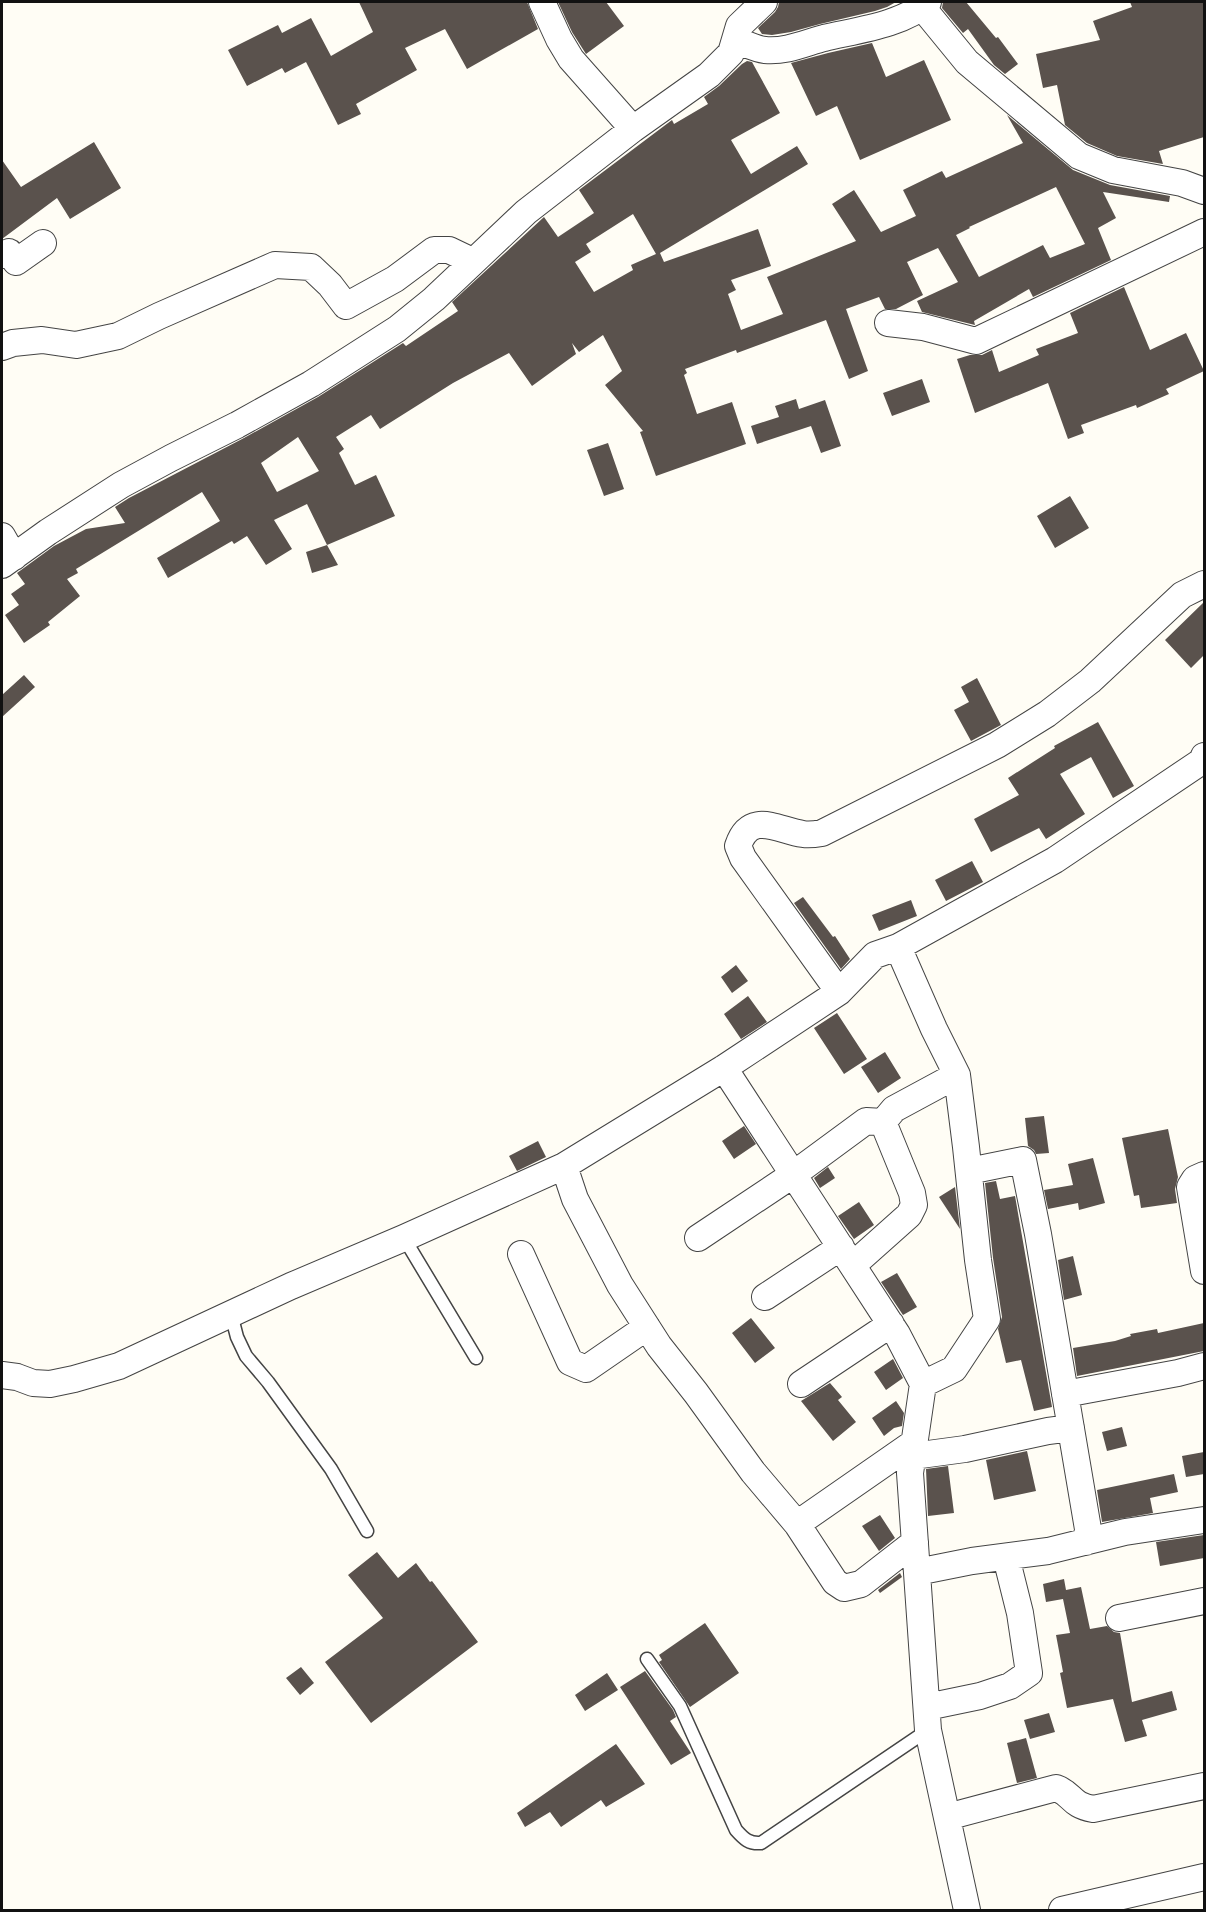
<svg xmlns="http://www.w3.org/2000/svg" width="1206" height="1912" viewBox="0 0 1206 1912" font-family="'Playfair Display',serif">
  <style>
    .building { fill: #5a524d; fill-rule: evenodd }
    .lines { fill: none; stroke-linecap: round; stroke-linejoin: round }
    .service-casing { stroke: #444; stroke-width: 15 }
    .minor-casing { stroke: #444; stroke-width: 28 }
    .service { stroke: #fff; stroke-width: 12 }
    .minor { stroke: #fff; stroke-width: 26 }
  </style>
  <rect width="100%" height="100%" fill="#fffdf5"/>
  <path class="building" d="M 359,2 L 527,2 L 538,29 L 467,69 L 445,29 L 405,48 L 417,70 L 356,104 L 361,114 L 338,125 L 306,62 L 285,73 L 282,68 L 247,86 L 228,50 L 278,25 L 282,33 L 311,18 L 331,56 L 373,32 Z
    M 558,2 L 606,2 L 624,26 L 586,54 L 572,32 Z
    M 779,2 L 896,2 L 887,7 L 875,11 L 820,24 L 791,32 L 772,35 L 762,34 L 758,28 L 775,12 L 778,7 Z
    M 943,2 L 966,2 L 996,38 L 998,37 L 1018,64 L 1005,74 L 994,65 L 968,29 L 963,33 L 942,8 Z
    M 1130,2 L 1204,2 L 1204,137 L 1159,151 L 1163,164 L 1117,156 L 1087,143 L 1065,125 L 1057,85 L 1043,88 L 1036,54 L 1100,40 L 1093,21 L 1132,7 Z
    M 872,43 L 886,77 L 924,60 L 951,120 L 860,160 L 837,106 L 816,116 L 791,63 L 828,53 Z
    M 747,61 L 752,62 L 780,113 L 731,140 L 751,174 L 797,146 L 808,164 L 660,253 L 664,262 L 758,229 L 771,266 L 731,280 L 736,290 L 728,294 L 741,330 L 783,314 L 767,277 L 856,241 L 832,204 L 854,190 L 881,232 L 916,216 L 903,190 L 942,171 L 946,178 L 1023,143 L 1007,115 L 1073,170 L 1110,185 L 1170,196 L 1169,202 L 1103,192 L 1116,218 L 1098,228 L 1111,260 L 1033,297 L 1029,289 L 974,321 L 975,325 L 922,312 L 917,301 L 958,282 L 938,248 L 907,262 L 923,295 L 896,309 L 885,309 L 879,297 L 846,309 L 868,371 L 849,379 L 826,320 L 737,353 L 736,350 L 685,369 L 687,373 L 684,375 L 697,414 L 732,402 L 746,444 L 656,476 L 640,432 L 643,431 L 605,385 L 622,371 L 603,335 L 579,352 L 572,343 L 576,354 L 532,386 L 509,353 L 453,383 L 380,429 L 371,415 L 336,437 L 344,449 L 339,453 L 355,485 L 376,475 L 395,516 L 327,545 L 307,504 L 274,520 L 292,549 L 266,565 L 247,536 L 234,544 L 232,541 L 168,578 L 157,558 L 220,521 L 202,492 L 76,569 L 78,573 L 67,579 L 80,596 L 48,622 L 50,625 L 24,643 L 5,615 L 19,605 L 11,594 L 25,584 L 17,573 L 54,546 L 86,529 L 125,523 L 115,507 L 129,498 L 244,438 L 318,397 L 403,343 L 406,346 L 458,311 L 452,302 L 544,217 L 558,237 L 594,213 L 579,190 L 672,120 L 674,124 L 708,104 L 704,97 L 719,86 L 742,64 ZM 1056,187 L 1085,244 L 1050,258 L 1043,245 L 979,277 L 956,235 L 970,228 L 969,227 ZM 633,214 L 656,254 L 631,265 L 633,270 L 594,292 L 575,262 L 591,252 L 586,244 ZM 298,437 L 319,471 L 277,492 L 261,463 Z
    M 94,142 L 121,188 L 70,219 L 57,198 L 2,239 L 2,160 L 21,187 Z
    M 1124,287 L 1150,350 L 1186,333 L 1204,371 L 1166,389 L 1169,394 L 1137,408 L 1136,405 L 1081,425 L 1084,433 L 1068,439 L 1048,383 L 975,413 L 957,359 L 970,355 L 982,355 L 992,350 L 999,372 L 1039,355 L 1036,349 L 1078,333 L 1070,313 Z
    M 922,379 L 930,402 L 892,416 L 883,393 Z
    M 796,399 L 799,409 L 825,400 L 841,446 L 821,453 L 811,426 L 757,444 L 751,426 L 779,417 L 775,406 Z
    M 608,443 L 624,489 L 604,496 L 587,450 Z
    M 1070,496 L 1089,528 L 1055,548 L 1037,516 Z
    M 327,545 L 338,565 L 312,573 L 306,552 Z
    M 1204,602 L 1204,655 L 1191,668 L 1165,640 Z
    M 24,675 L 35,687 L 2,717 L 2,695 Z
    M 977,678 L 1001,725 L 971,741 L 954,710 L 969,702 L 961,687 Z
    M 1098,722 L 1134,786 L 1113,798 L 1091,757 L 1060,774 L 1085,814 L 1046,839 L 1039,828 L 991,852 L 974,819 L 1019,795 L 1008,778 L 1055,748 L 1054,746 Z
    M 972,861 L 983,882 L 946,901 L 935,880 Z
    M 803,897 L 833,937 L 835,936 L 850,959 L 841,969 L 794,903 Z
    M 911,900 L 917,916 L 879,931 L 872,915 Z
    M 736,965 L 748,981 L 732,993 L 721,977 Z
    M 748,996 L 767,1022 L 741,1039 L 724,1014 Z
    M 837,1013 L 867,1059 L 844,1074 L 814,1028 Z
    M 885,1052 L 901,1078 L 878,1093 L 861,1067 Z
    M 1044,1116 L 1049,1153 L 1036,1154 L 1034,1150 L 1028,1146 L 1025,1118 Z
    M 744,1126 L 756,1144 L 734,1159 L 722,1141 Z
    M 1168,1129 L 1178,1177 L 1175,1189 L 1177,1203 L 1141,1208 L 1139,1195 L 1134,1196 L 1122,1138 Z
    M 538,1141 L 546,1157 L 517,1171 L 509,1156 Z
    M 1093,1158 L 1105,1203 L 1079,1210 L 1078,1203 L 1048,1209 L 1044,1190 L 1073,1185 L 1068,1164 Z
    M 828,1167 L 835,1178 L 820,1188 L 814,1178 Z
    M 996,1181 L 1000,1199 L 1015,1196 L 1052,1407 L 1034,1411 L 1021,1360 L 1006,1363 L 998,1329 L 1002,1317 L 993,1258 L 985,1183 Z
    M 955,1187 L 960,1229 L 939,1197 Z
    M 859,1202 L 874,1225 L 854,1239 L 838,1216 Z
    M 1073,1256 L 1082,1295 L 1064,1300 L 1058,1260 Z
    M 897,1273 L 917,1307 L 903,1315 L 881,1282 Z
    M 751,1318 L 775,1348 L 755,1363 L 732,1333 Z
    M 1204,1323 L 1204,1351 L 1077,1376 L 1073,1348 L 1115,1341 L 1131,1336 L 1130,1334 L 1157,1329 L 1158,1333 Z
    M 893,1359 L 903,1378 L 886,1390 L 874,1372 Z
    M 830,1383 L 842,1397 L 838,1400 L 856,1422 L 833,1441 L 801,1401 Z
    M 896,1401 L 904,1413 L 902,1426 L 894,1428 L 884,1436 L 872,1418 Z
    M 1122,1427 L 1127,1446 L 1107,1451 L 1102,1432 Z
    M 1027,1451 L 1036,1491 L 994,1500 L 986,1460 Z
    M 1204,1452 L 1204,1474 L 1186,1477 L 1182,1456 Z
    M 948,1466 L 954,1513 L 928,1516 L 926,1469 Z
    M 1174,1474 L 1178,1492 L 1150,1498 L 1153,1513 L 1102,1522 L 1097,1490 Z
    M 880,1515 L 895,1538 L 879,1551 L 862,1526 Z
    M 1204,1535 L 1204,1558 L 1160,1566 L 1156,1542 Z
    M 377,1552 L 398,1578 L 416,1563 L 430,1582 L 432,1581 L 478,1642 L 371,1723 L 325,1662 L 383,1618 L 348,1575 Z
    M 900,1573 L 902,1577 L 880,1593 L 878,1590 Z
    M 1064,1579 L 1066,1590 L 1081,1587 L 1090,1629 L 1107,1626 L 1114,1632 L 1120,1633 L 1132,1702 L 1172,1691 L 1177,1710 L 1142,1720 L 1147,1736 L 1125,1742 L 1113,1699 L 1067,1708 L 1060,1673 L 1063,1672 L 1056,1635 L 1070,1633 L 1063,1599 L 1046,1602 L 1043,1584 Z
    M 705,1623 L 739,1673 L 690,1707 L 659,1662 L 662,1660 L 659,1655 Z
    M 301,1667 L 314,1683 L 300,1695 L 286,1678 Z
    M 645,1671 L 673,1710 L 676,1717 L 670,1721 L 691,1753 L 671,1765 L 620,1687 Z
    M 607,1673 L 618,1690 L 585,1711 L 575,1695 Z
    M 1049,1713 L 1055,1732 L 1030,1739 L 1024,1720 Z
    M 1026,1738 L 1037,1778 L 1017,1783 L 1007,1743 Z
    M 616,1744 L 645,1784 L 606,1807 L 601,1800 L 561,1827 L 550,1812 L 525,1827 L 517,1813 Z"/>
  <g class="lines">
    <defs>
      <path id="service" d="M 404,1238 L 476,1358
        M 231,1314 L 237,1337 L 246,1356 L 268,1382 L 331,1469 L 367,1531
        M 647,1659 L 680,1706 L 736,1830 C 744,1839 749,1844 761,1843 L 928,1730"/>
      <path id="minor" d="M 542,2 L 559,39 L 571,59 L 633,129
        M 922,7 L 967,62 L 1079,156 L 1113,170 L 1182,183 L 1204,191
        M 735,40 C 744,43 755,49 765,50 C 786,52 805,43 824,38 C 858,30 902,25 928,2
        M 2,255 L 9,252 L 16,262 L 43,243
        M 888,323 L 923,327 L 976,341 L 1204,232
        M 2,347 L 13,343 L 42,340 L 76,345 L 118,336 L 159,316 L 275,265 L 311,267 L 330,285 L 346,306 L 395,279 L 434,250 L 449,250 L 472,261
        M 2,536 L 14,557
        M 2,565 L 48,532 L 121,485 L 171,458 L 237,425 L 311,384 L 397,329 L 434,299 L 526,212 L 633,129 L 709,75 L 731,53 L 739,26 L 764,2
        M 898,947 L 934,1029 L 957,1075 L 966,1147 L 978,1260 L 987,1319 L 954,1369 L 923,1384
        M 839,992 L 743,858 L 738,846 C 750,810 777,830 803,834 C 809,835 816,834 822,833 L 997,745 L 1047,714 L 1090,681 L 1182,595 L 1204,584
        M 724,1068 L 897,1334 L 923,1384 L 910,1473 L 928,1730 L 967,1910
        M 564,1166 L 575,1199 L 620,1285 L 659,1346 L 696,1393 L 753,1472 L 797,1524 L 915,1442
        M 969,1171 L 1023,1160 L 1038,1234 L 1088,1529 L 1086,1542
        M 1204,1175 L 1195,1179 L 1190,1187 L 1204,1271
        M 698,1238 L 794,1174 L 866,1121 L 883,1122
        M 521,1254 L 570,1362 L 586,1369 L 647,1327
        M 853,1265 L 909,1215 L 914,1205 L 912,1193 L 883,1122 L 894,1109 L 957,1075
        M 765,1297 L 841,1247
        M 2,1375 L 17,1377 L 33,1383 L 50,1384 L 74,1379 L 119,1366 L 291,1286 L 404,1238 L 564,1166 L 724,1068 L 839,992 L 875,955 L 898,947 L 1055,860 L 1202,761 L 1204,756
        M 801,1384 L 891,1324
        M 1065,1394 L 1178,1373 L 1204,1366
        M 913,1456 L 965,1449 L 1048,1431 L 1071,1428
        M 797,1524 L 835,1582 L 844,1588 L 861,1584 L 915,1542
        M 917,1572 L 972,1561 L 1048,1551 L 1125,1532 L 1204,1520
        M 1119,1618 L 1204,1601
        M 927,1707 L 980,1696 L 1010,1686 L 1029,1673 L 1020,1613 L 1006,1557
        M 947,1817 L 1056,1788 C 1073,1794 1070,1805 1093,1809 L 1204,1786
        M 1062,1910 L 1204,1877"/>
    </defs>
    <use href="#service" class="service-casing"/>
    <use href="#minor" class="minor-casing"/>
    <use href="#service" class="service"/>
    <use href="#minor" class="minor"/>
  </g>
  <rect width="1206" height="1912" fill="none" stroke="#111111" stroke-width="6"/>
</svg>
